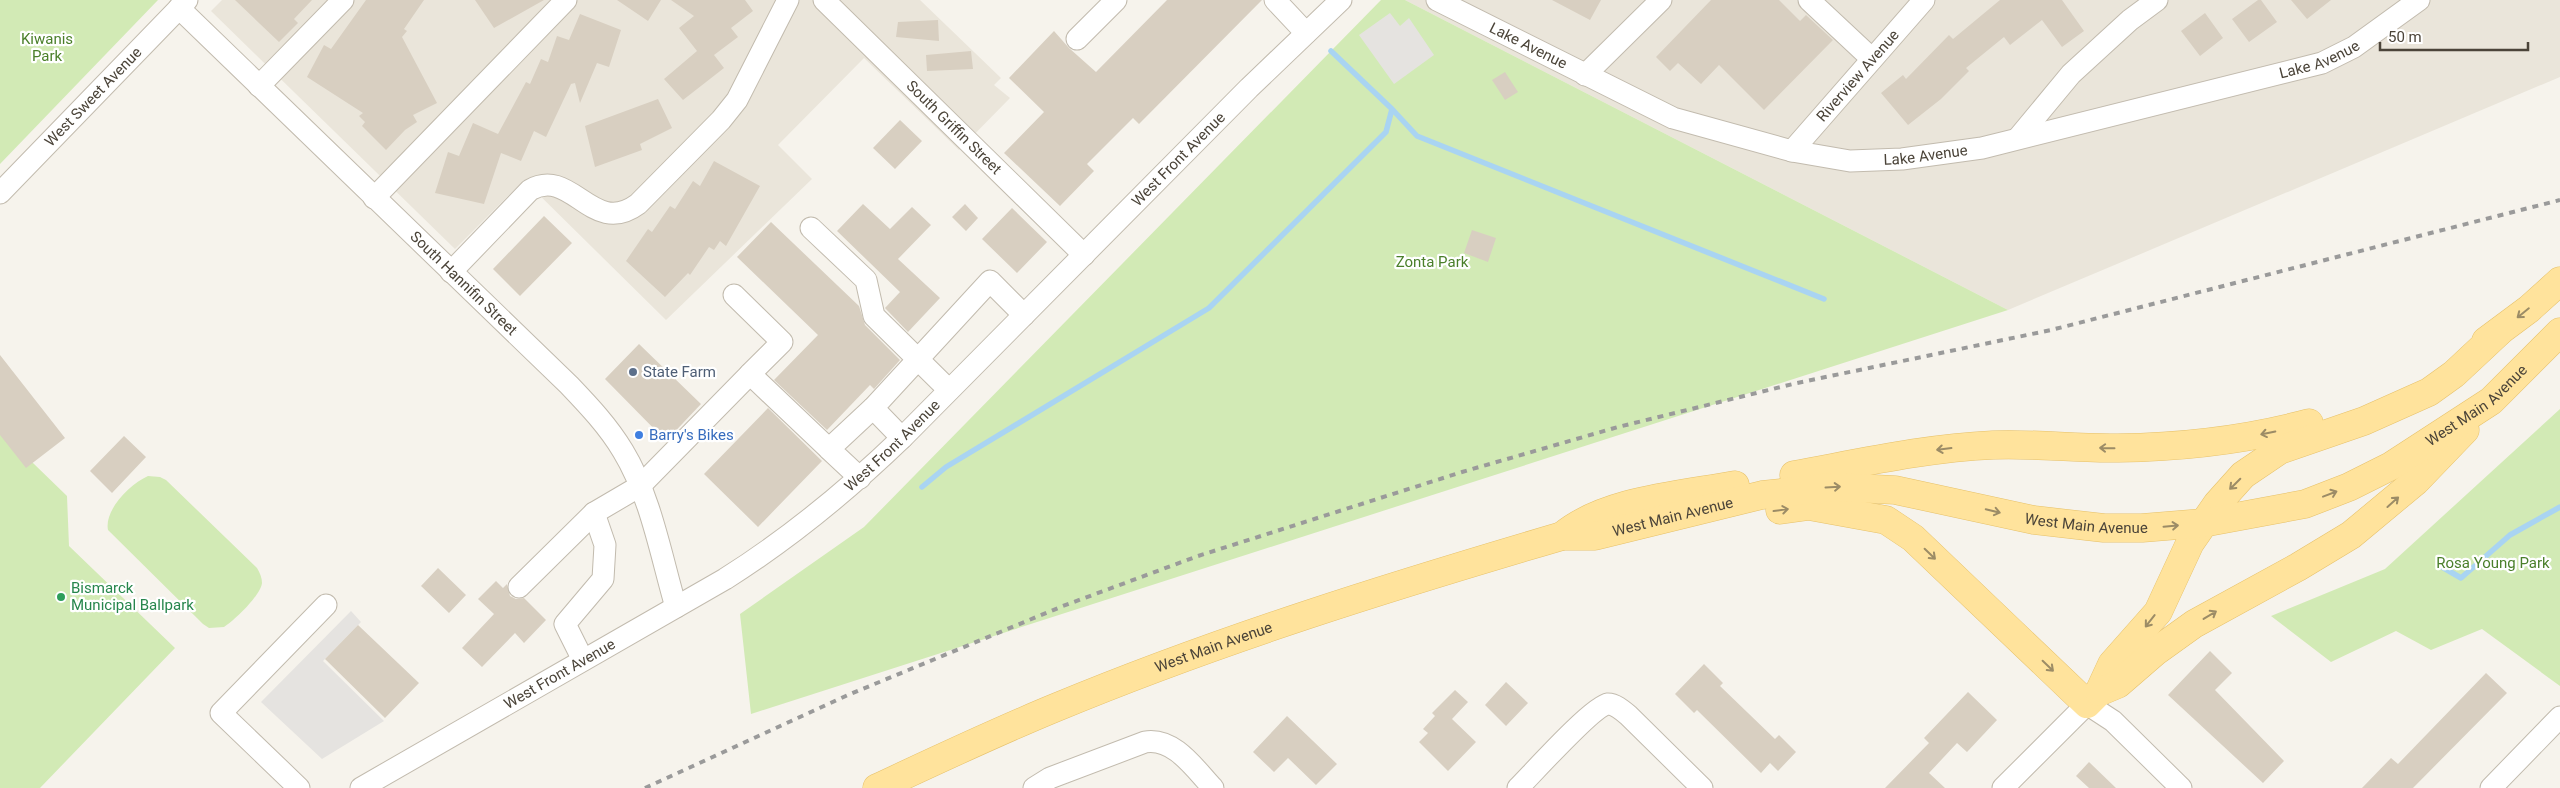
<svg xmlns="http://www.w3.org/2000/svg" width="2560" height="788" viewBox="0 0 2560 788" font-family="Roboto,sans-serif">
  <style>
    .residential { fill: #eae5da }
    .green { fill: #d2eab5 }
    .parking { fill: #e5e3e0 }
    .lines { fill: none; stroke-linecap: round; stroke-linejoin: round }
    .stream { stroke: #a9d4f2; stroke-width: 5.5 }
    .building { fill: #d8cfc1 }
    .minor-casing { stroke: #c2bbae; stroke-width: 23 }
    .major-casing { stroke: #e6c16a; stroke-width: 29 }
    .minor { stroke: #fff; stroke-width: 21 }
    .major { stroke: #ffe39c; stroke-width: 28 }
    .rail { stroke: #9a9a9a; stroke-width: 4; stroke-dasharray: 6 6; stroke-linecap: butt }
    .oneway { stroke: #9c8c66 }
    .service-dot { fill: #5c6f8a; stroke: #fff; stroke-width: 2 }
    .shop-dot { fill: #3f7fe0; stroke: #fff; stroke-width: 2 }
    .leisure-dot { fill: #2e9e5b; stroke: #fff; stroke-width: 2 }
    .labels { text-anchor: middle; stroke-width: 4.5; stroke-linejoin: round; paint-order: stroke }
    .park-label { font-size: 15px; fill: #4a7f2a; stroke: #fff }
    .street-label { font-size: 15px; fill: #4b4439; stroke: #fff }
    .service-label { font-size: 15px; fill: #4e5e75; stroke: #fff; text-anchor: start }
    .shop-label { font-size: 15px; fill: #366cbe; stroke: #fff; text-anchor: start }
    .leisure-label { font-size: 15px; fill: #27864d; stroke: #fff; text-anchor: start }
  </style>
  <rect width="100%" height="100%" fill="#f6f3ec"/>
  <path class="residential" d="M 222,0 L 920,0 L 1001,78 L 994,85 L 1010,98 L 959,150 L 864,58 L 778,145 L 812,179 L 666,320 L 524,180 L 455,249 L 211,11 Z
    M 1405,0 L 2560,0 L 2560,77 L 2008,310 Z"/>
  <path class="green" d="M 0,0 L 158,0 L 0,164 Z
    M 1381,0 L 1405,0 L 2008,310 L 751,714 L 740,614 L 864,527 Z
    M 2560,409 L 2560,686 L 2482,629 L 2431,650 L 2396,631 L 2331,662 L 2271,616 L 2385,569 Z
    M 0,431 L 67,496 L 69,546 L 175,648 L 40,788 L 0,788 Z
    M 148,476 L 160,477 L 166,480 L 257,568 C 260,573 262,578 262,583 C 261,595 234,621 224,627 L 209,628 L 203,624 L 108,530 C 104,510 130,484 148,476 Z"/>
  <path class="parking" d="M 1390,13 L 1400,26 L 1409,18 L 1434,55 L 1394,84 L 1359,35 Z
    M 351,611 L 361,622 L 323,661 L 384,721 L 322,759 L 261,702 Z"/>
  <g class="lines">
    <path class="stream" d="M 1392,109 L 1417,136 L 1824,299
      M 922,487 L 946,467 L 1209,308 L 1386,132 L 1392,109 L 1331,51
      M 2442,567 L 2461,578 L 2510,535 L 2560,507"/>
  </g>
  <path class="building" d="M 235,0 L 312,0 L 294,19 L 298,23 L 279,42 Z
    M 366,0 L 424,0 L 404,29 L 407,31 L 402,37 L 437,103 L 413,115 L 417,122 L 405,130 L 386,150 L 362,126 L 365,122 L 359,116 L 363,113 L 307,77 L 324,45 L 331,49 Z
    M 475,0 L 544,0 L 494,28 Z
    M 617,0 L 661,0 L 648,21 Z
    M 671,0 L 745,0 L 753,11 L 731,28 L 738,37 L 714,55 L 724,68 L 683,100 L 664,79 L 697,51 L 679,28 L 694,16 Z
    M 1167,0 L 1262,0 L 1139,124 L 1133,118 L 1087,164 L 1094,171 L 1060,206 L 1004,153 L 1044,112 L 1009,78 L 1054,31 L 1069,48 L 1096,72 Z
    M 1552,0 L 1601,0 L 1590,20 Z
    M 1711,0 L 1779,0 L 1800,21 L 1806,15 L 1833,40 L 1764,110 L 1719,65 L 1701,84 L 1678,63 L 1670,71 L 1656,57 Z
    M 2000,0 L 2062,0 L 2084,31 L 2062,47 L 2042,20 L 2010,45 L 2004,37 L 1966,68 L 1969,71 L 1941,99 L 1908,125 L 1881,93 L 1903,75 L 1906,79 L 1949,35 L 1953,39 Z
    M 2258,0 L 2261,0 L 2277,22 L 2249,42 L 2232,19 Z
    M 2291,0 L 2331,0 L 2307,19 Z
    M 2205,13 L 2223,38 L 2200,56 L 2181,31 Z
    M 580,14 L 621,30 L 609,67 L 597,63 L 580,103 L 575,83 L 571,84 L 546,137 L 534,131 L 521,161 L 501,153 L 484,204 L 435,193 L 448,152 L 459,156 L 473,123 L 498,134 L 526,82 L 530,84 L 541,59 L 548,62 L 557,36 L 569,40 Z
    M 938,20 L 939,41 L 896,37 L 898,22 Z
    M 971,51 L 973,69 L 927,71 L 926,55 Z
    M 1505,72 L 1518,92 L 1505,100 L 1492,80 Z
    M 658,99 L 672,128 L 640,144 L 642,150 L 595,167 L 585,126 Z
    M 900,120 L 922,141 L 895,169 L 873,148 Z
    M 714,161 L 760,186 L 726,246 L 720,241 L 714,250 L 709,247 L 690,275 L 688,273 L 665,297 L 626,261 L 648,229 L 652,232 L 670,206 L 675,209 L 693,181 L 700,186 Z
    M 863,204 L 890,229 L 912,207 L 931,225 L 898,259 L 940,298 L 908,332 L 885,308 L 900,292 L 837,231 Z
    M 965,204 L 978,218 L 966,231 L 952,217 Z
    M 1012,208 L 1047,242 L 1017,273 L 982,239 Z
    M 544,216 L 572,243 L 520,296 L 493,269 Z
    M 771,222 L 859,306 L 865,325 L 900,360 L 874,389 L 870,385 L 827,430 L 774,380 L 818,335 L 737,257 Z
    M 1472,230 L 1496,238 L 1488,262 L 1464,253 Z
    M 639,344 L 701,404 L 666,441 L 605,379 Z
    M 0,355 L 65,438 L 26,468 L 0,435 Z
    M 768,408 L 822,461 L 758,527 L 704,474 Z
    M 124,436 L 146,457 L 112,493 L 90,471 Z
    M 438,568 L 466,595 L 449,613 L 421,586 Z
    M 496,581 L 503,588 L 507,584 L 510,596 L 516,599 L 524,598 L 546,620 L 524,643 L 515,633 L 482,667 L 462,648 L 494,614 L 478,599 Z
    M 358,625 L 419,683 L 385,718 L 325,659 Z
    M 2210,651 L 2232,673 L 2215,690 L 2284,761 L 2263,783 L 2168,695 Z
    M 1704,664 L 1723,683 L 1720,686 L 1775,739 L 1779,735 L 1796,752 L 1778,771 L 1770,763 L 1761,773 L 1697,710 L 1694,713 L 1675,694 Z
    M 2486,673 L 2507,693 L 2413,788 L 2362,788 L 2391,758 L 2398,764 Z
    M 1506,682 L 1528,703 L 1506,726 L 1485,705 Z
    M 1455,690 L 1468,702 L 1452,719 L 1476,742 L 1448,771 L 1419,742 L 1428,733 L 1423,729 L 1435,716 L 1432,713 Z
    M 1968,692 L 1997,720 L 1967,752 L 1957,743 L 1929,773 L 1945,788 L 1885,788 L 1929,743 L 1924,738 Z
    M 1287,716 L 1337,764 L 1316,785 L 1288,758 L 1274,772 L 1253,752 Z
    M 2089,762 L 2116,788 L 2089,788 L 2076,776 Z"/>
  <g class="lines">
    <defs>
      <g id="minor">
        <path id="s1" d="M 824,0 L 1084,255"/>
        <path d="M 1275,0 L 1306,33"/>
        <path id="s2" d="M 1437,0 L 1673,118 L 1792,151 L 1850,161 L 1902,159 L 1982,148 L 2322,63 L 2354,47 L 2419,0"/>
        <path d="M 1809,0 L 1872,59"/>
        <path id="s3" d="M 179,8 L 569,385 C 589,406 608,426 623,451 C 651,497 661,556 676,607"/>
        <path d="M 1077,39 L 1116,0"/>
        <path d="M 1585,75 L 1661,0"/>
        <path d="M 259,86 L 343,0"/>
        <path d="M 2018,138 L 2071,74 L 2130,20 L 2157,0"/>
        <path id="s4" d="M 1792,151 L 1924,0"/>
        <path id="s5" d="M 0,193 L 187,0"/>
        <path d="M 374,198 L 566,0"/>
        <path d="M 811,228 L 866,280 L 874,316 L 949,390"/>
        <path d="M 451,272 L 530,190 C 572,166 592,238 638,204 L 721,120 L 737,100 L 788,0"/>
        <path d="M 734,295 L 782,342 L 750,374"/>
        <path d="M 902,438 L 873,408 L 990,281 L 1024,315"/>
        <path d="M 860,478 L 829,449 L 873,408"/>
        <path d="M 519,587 L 594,513 L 640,486 L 750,374 L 829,449"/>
        <path d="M 583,660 L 565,624 L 603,579 L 605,545 L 594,513"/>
        <path d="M 299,788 L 221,713 L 326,605"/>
        <path id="s6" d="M 361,788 L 725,579 C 790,538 847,491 902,438 L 1249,88 L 1341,0"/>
        <path d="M 1034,788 L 1050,778 L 1145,742 C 1174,737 1195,769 1213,788"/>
        <path d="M 1518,788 C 1532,774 1593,706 1608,704 C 1615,704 1622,710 1628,715 L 1702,788"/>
        <path d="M 2003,788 L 2087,704 L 2113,721 L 2181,788"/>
        <path d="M 2491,788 L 2560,717"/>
      </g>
      <g id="major">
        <path d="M 2486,341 L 2529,309 L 2560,281"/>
        <path d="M 1794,475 C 1860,463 1926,448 1993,445 C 2034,443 2076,449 2118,448 C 2183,447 2246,440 2309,423"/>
        <path d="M 1780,510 L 1809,506 L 1886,520 L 1913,538 L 2087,704 L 2099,692 L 2112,664 L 2158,612 L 2190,543 L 2217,504 L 2243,475 L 2280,450 L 2364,421 L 2429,392 L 2454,374 L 2500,331"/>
        <path d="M 1562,536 C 1605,500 1681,495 1735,485"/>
        <path d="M 2099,692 L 2118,684 L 2155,652 L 2194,624 L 2298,567 L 2351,535 L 2416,481 L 2465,430"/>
        <path id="s7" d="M 877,788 C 937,760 996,732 1057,707 C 1221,639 1392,586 1562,536 L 1595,536 L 1762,495 L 1833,487 L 1895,490 L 2034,520 L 2104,528 L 2142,528 L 2203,523 L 2305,504 L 2349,487 L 2391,466 L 2491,401 L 2560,332"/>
      </g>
    </defs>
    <use href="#minor" class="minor-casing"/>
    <use href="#major" class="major-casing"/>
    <use href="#minor" class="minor"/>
    <use href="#major" class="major"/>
    <path class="rail" d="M 645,788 L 848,695 L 1063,606 L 1198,556 L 1462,472 L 1618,427 L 1797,383 L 2051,330 L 2560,200"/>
  </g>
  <defs><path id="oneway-shaft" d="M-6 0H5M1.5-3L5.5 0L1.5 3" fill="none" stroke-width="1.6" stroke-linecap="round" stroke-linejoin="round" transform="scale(1.25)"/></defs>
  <g class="oneway">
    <use href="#oneway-shaft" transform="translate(2523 313) rotate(141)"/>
    <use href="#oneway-shaft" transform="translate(2268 433) rotate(168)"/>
    <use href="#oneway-shaft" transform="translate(2107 448) rotate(-179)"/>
    <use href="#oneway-shaft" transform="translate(1944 449) rotate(173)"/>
    <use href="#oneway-shaft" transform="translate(2235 484) rotate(135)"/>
    <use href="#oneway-shaft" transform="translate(1833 487) rotate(-3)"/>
    <use href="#oneway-shaft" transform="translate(2330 494) rotate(-21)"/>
    <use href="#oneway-shaft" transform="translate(2393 502) rotate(-42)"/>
    <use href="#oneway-shaft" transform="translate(1781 510) rotate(-8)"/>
    <use href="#oneway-shaft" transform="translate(1993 511) rotate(14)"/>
    <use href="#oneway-shaft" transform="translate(2171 526) rotate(-5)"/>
    <use href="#oneway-shaft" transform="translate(1930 554) rotate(44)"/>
    <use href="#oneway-shaft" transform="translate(2210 615) rotate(-31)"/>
    <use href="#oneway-shaft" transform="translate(2150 621) rotate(128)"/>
    <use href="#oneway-shaft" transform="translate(2048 666) rotate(44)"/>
  </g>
  <circle class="service-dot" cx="633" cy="372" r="5"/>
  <circle class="shop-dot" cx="639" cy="435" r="5"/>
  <circle class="leisure-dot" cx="61" cy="597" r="5"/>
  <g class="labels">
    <g class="park-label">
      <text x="47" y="44">Kiwanis<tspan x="47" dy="17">Park</tspan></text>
      <text x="1432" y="267">Zonta Park</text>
      <text x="2493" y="568">Rosa Young Park</text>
    </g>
    <g class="street-label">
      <text dy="5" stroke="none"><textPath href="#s2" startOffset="102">Lake Avenue</textPath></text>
      <text dy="5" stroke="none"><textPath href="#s2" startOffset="928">Lake Avenue</textPath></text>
      <text dy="5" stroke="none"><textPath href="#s4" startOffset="100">Riverview Avenue</textPath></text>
      <text dy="5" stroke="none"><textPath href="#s5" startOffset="134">West Sweet Avenue</textPath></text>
      <text dy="5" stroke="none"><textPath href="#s1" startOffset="182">South Griffin Street</textPath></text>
      <text dy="5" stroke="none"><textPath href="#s2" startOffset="522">Lake Avenue</textPath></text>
      <text dy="5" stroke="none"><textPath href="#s6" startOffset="1039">West Front Avenue</textPath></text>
      <text dy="5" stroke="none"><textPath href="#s3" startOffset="396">South Hannifin Street</textPath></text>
      <text dy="5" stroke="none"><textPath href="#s7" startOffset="1684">West Main Avenue</textPath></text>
      <text dy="5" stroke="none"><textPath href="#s6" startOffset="634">West Front Avenue</textPath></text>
      <text dy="5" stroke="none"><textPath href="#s7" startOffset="844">West Main Avenue</textPath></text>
      <text dy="5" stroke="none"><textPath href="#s7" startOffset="1264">West Main Avenue</textPath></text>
      <text dy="5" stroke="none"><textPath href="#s7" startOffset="365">West Main Avenue</textPath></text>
      <text dy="5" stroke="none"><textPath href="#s6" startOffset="229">West Front Avenue</textPath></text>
    </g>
    <g class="service-label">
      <text x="643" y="377">State Farm</text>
    </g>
    <g class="shop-label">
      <text x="649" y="440">Barry's Bikes</text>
    </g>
    <g class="leisure-label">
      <text x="71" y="593">Bismarck<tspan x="71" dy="17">Municipal Ballpark</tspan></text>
    </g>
  </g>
  <path d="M2380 42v8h148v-8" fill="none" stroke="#4b4439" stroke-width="2.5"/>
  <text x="2388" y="42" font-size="15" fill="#4b4439" stroke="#ffffff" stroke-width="4" paint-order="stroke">50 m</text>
</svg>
